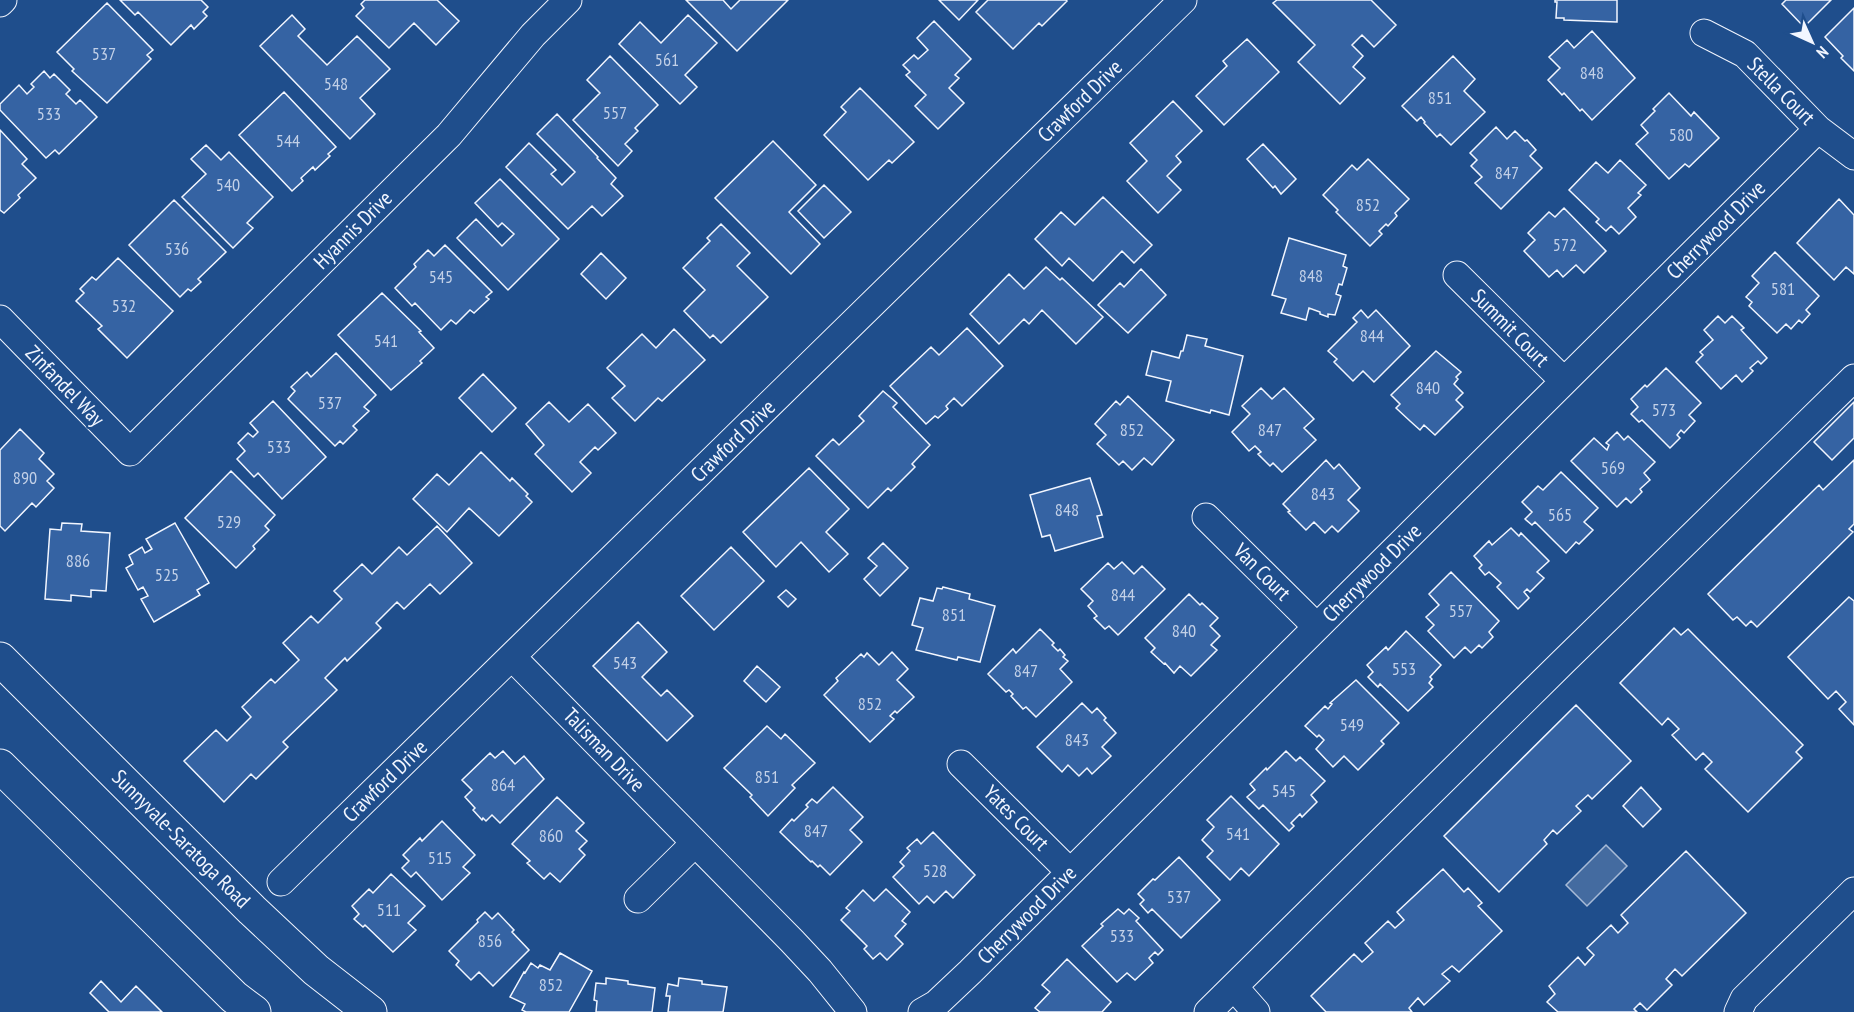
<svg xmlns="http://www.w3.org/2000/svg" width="1854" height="1012" viewBox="0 0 1854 1012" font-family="'PT Sans Narrow',sans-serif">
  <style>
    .water { fill: #446ba0; stroke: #a8bbd7; stroke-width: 1.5 }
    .building { fill: #3563a3; stroke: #f2f6ff; stroke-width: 1.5 }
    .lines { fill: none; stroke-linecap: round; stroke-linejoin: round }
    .street-casing { stroke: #f2f6ff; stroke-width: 29 }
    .primary-casing { stroke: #f2f6ff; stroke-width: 35 }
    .street { stroke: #1f4e8c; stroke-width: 27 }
    .primary { stroke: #1f4e8c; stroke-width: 33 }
    .labels { text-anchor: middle; stroke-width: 4.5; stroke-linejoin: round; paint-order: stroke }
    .number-label { font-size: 18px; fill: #c3d1e8 }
    .street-label { font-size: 21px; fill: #f2f6ff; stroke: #1f4e8c }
  </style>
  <rect width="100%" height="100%" fill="#1f4e8c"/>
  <path class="water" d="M 1606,845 L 1627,866 L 1587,906 L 1566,885 Z"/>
  <path class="building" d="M 120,0 L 201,0 L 208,7 L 203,12 L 207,16 L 194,29 L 191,25 L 171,45 L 138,12 L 135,15 Z
    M 365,0 L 437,0 L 459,21 L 436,45 L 414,23 L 389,48 L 356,16 L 364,8 L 361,4 Z
    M 686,0 L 723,0 L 731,9 L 740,0 L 788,0 L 737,51 Z
    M 939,0 L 978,0 L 959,20 Z
    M 988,0 L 1066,0 L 1067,1 L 1042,26 L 1039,23 L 1013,49 L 976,12 Z
    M 1277,0 L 1371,0 L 1396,25 L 1374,47 L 1362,35 L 1352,45 L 1363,56 L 1353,67 L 1365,78 L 1340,104 L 1298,62 L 1315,45 L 1273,3 Z
    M 1555,0 L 1617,0 L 1617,22 L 1564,20 L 1564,18 L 1556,18 L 1557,2 L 1555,2 Z
    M 1786,0 L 1831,0 L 1804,27 L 1782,4 Z
    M 107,3 L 153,50 L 147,55 L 151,59 L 107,103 L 72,71 L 74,69 L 57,52 Z
    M 1854,8 L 1854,71 L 1841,58 L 1843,56 L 1825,37 Z
    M 292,15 L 305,29 L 298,36 L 327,65 L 357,36 L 390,69 L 360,98 L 375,114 L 350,139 L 260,46 Z
    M 688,15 L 717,43 L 685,75 L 697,87 L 680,104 L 619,44 L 640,22 L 661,43 Z
    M 934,21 L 971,59 L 955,75 L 959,78 L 949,88 L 964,103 L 938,129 L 915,106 L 926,95 L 906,75 L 910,72 L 903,65 L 914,55 L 918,59 L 928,50 L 917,38 Z
    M 1592,31 L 1635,78 L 1592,120 L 1582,109 L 1580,111 L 1564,93 L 1562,95 L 1548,80 L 1560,68 L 1549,57 L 1567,40 L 1574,48 Z
    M 1247,39 L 1279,72 L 1224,125 L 1196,96 L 1227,66 L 1223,61 Z
    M 610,56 L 658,105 L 635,128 L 638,131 L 625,144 L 632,151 L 618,166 L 573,120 L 600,93 L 587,80 Z
    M 1453,56 L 1475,79 L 1464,91 L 1485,112 L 1451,145 L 1440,134 L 1437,137 L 1424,123 L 1425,122 L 1421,117 L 1417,121 L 1402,106 Z
    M 44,71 L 50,78 L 54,74 L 70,90 L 66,94 L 76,104 L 80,100 L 97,117 L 59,154 L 55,150 L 46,158 L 0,110 L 0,104 L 19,85 L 27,94 L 34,87 L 31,84 Z
    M 860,88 L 914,142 L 892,163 L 889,160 L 868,180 L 824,135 L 846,112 L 841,107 Z
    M 284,92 L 336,147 L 328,154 L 330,156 L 315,170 L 313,167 L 301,178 L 303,181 L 292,191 L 239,135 Z
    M 1669,93 L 1691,116 L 1694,112 L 1719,138 L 1689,167 L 1685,164 L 1669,179 L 1636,144 L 1648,133 L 1641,125 L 1655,111 L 1653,109 Z
    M 1173,101 L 1202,131 L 1176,156 L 1181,162 L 1167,176 L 1181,190 L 1158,213 L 1127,181 L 1147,161 L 1130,143 Z
    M 557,114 L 598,157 L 597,158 L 616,178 L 611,184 L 623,196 L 602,216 L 592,206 L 568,229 L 506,167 L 529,143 L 556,170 L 551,174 L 562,185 L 575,172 L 537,134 Z
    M 1496,127 L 1507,139 L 1515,131 L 1525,141 L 1527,140 L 1536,150 L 1530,156 L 1542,168 L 1501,209 L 1475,183 L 1482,177 L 1471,166 L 1477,160 L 1470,153 Z
    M 0,130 L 27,159 L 22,164 L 36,178 L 18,195 L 20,198 L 4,213 L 0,210 Z
    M 773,141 L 816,185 L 789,212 L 820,244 L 791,274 L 715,198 Z
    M 1263,144 L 1296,179 L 1281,194 L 1275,186 L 1273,188 L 1247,159 Z
    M 206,145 L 221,160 L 229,152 L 273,197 L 247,223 L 253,228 L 233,248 L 182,197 L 206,174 L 191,159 Z
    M 1368,159 L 1409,199 L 1395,213 L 1397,216 L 1388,226 L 1386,224 L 1379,231 L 1382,234 L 1370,246 L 1336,212 L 1338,210 L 1323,195 L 1352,165 L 1357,170 Z
    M 1620,160 L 1646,185 L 1638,193 L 1641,195 L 1628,208 L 1636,217 L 1619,234 L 1611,226 L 1606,231 L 1596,222 L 1599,219 L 1569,190 L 1596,162 L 1608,173 Z
    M 500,179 L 559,239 L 508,290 L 457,238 L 476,219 L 502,246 L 514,234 L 502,223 L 498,227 L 475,203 Z
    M 824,185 L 851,212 L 824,238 L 798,211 Z
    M 1103,197 L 1152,245 L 1134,263 L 1122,251 L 1093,281 L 1069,258 L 1062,266 L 1035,239 L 1061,212 L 1075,225 Z
    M 1839,199 L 1854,215 L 1854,274 L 1846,267 L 1834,280 L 1797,243 Z
    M 174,200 L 226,252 L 198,279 L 201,282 L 191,291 L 188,289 L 180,297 L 129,245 Z
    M 1564,208 L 1606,251 L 1584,273 L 1576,265 L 1563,277 L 1557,270 L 1549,277 L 1524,251 L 1535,240 L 1528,233 L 1549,212 L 1555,217 Z
    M 721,224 L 750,253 L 737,266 L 768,297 L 721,343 L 713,335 L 710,338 L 684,311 L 705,290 L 683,268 L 710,241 L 707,238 Z
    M 1289,238 L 1346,255 L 1343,266 L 1347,268 L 1342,285 L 1339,284 L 1336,294 L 1341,296 L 1335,315 L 1328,314 L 1328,317 L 1320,314 L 1320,312 L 1309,308 L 1306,320 L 1281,313 L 1286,299 L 1272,295 Z
    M 445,245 L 492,292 L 486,297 L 489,299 L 474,313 L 470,310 L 456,324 L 451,320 L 441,330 L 415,303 L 412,306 L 395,288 L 416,267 L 414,264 L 428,250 L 434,256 Z
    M 1775,252 L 1819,296 L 1806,310 L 1810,314 L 1802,323 L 1799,320 L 1791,329 L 1786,324 L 1777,333 L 1749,306 L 1752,302 L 1746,297 L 1759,283 L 1752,276 Z
    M 601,253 L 626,278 L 606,299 L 581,274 Z
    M 118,258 L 173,311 L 127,358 L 98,329 L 102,326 L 76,301 L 84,293 L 80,289 L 92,277 L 96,280 Z
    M 1046,267 L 1060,280 L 1062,278 L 1103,317 L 1076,344 L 1042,310 L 1029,324 L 1024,319 L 999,344 L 970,314 L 1009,274 L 1024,289 Z
    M 1141,269 L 1166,295 L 1128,333 L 1098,305 L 1120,283 L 1124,287 Z
    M 382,293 L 421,331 L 419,332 L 434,348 L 420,361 L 422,363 L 391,390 L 338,335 Z
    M 1361,310 L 1368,318 L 1376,310 L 1410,346 L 1374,382 L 1363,371 L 1353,381 L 1334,362 L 1337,359 L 1328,351 L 1357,322 L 1353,318 Z
    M 1718,316 L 1725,323 L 1732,316 L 1744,328 L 1741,330 L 1767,358 L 1761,364 L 1758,361 L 1750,368 L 1753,371 L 1742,382 L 1736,375 L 1721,389 L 1696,362 L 1703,355 L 1700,352 L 1713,340 L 1704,330 Z
    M 967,328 L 1003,366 L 962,406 L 954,398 L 946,406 L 948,409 L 938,418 L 935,416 L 926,424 L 890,386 L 931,347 L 939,355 Z
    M 674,329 L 705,360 L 662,401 L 658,398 L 635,421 L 612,398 L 625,386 L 607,368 L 642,334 L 656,348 Z
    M 1187,335 L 1207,339 L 1205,346 L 1243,356 L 1229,415 L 1211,410 L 1210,413 L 1166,401 L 1171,381 L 1146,375 L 1152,351 L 1179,358 L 1181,351 L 1183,351 Z
    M 1436,351 L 1461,372 L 1456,377 L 1458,379 L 1454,384 L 1463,393 L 1456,400 L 1463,407 L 1435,435 L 1424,425 L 1420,430 L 1410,421 L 1396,408 L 1400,404 L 1391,395 Z
    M 336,353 L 376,395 L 364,407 L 369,411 L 353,426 L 357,430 L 343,444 L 340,441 L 335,446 L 288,399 L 295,391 L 291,387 L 307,372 L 311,377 Z
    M 1666,368 L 1701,403 L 1689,415 L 1695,421 L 1684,433 L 1681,430 L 1677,435 L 1680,438 L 1670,448 L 1642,420 L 1639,422 L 1631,414 L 1638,407 L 1631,399 L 1645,385 L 1647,387 Z
    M 483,374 L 516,408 L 492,432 L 459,398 Z
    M 1261,388 L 1272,399 L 1284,388 L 1314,419 L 1304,428 L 1316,440 L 1282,472 L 1273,463 L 1270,466 L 1258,454 L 1261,452 L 1255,446 L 1249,451 L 1232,432 L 1250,414 L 1242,406 Z
    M 883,391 L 897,403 L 893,407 L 930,445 L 912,464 L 915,467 L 891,491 L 888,488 L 868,508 L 816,456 L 833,439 L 839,445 L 864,421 L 859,416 Z
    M 1128,396 L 1174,440 L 1152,465 L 1144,458 L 1132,470 L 1123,461 L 1119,465 L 1097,444 L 1106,435 L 1095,424 L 1116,401 L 1120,405 Z
    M 273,401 L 326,457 L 282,499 L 258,473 L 254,477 L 237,459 L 245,451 L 238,443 L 248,433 L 253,437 L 258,432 L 250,423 Z
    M 549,402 L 569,422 L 588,404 L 616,433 L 598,450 L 595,447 L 580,462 L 591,473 L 572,492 L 535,454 L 544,445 L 526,424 Z
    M 1854,402 L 1854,438 L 1832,460 L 1814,442 Z
    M 20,429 L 44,453 L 39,459 L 54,474 L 47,481 L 54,488 L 36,507 L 32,503 L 5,531 L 0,526 L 0,450 Z
    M 1617,432 L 1624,440 L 1628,436 L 1655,462 L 1644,473 L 1650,480 L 1640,489 L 1642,492 L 1631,503 L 1626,498 L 1617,507 L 1571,461 L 1594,438 L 1607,450 L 1609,445 L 1606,443 Z
    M 481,452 L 510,481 L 512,478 L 528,494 L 526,496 L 532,502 L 499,536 L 469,508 L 447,532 L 413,499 L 437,474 L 449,485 Z
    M 1326,460 L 1334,469 L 1339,464 L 1360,488 L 1348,500 L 1359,511 L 1338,532 L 1332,526 L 1325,533 L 1314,522 L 1306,530 L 1288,512 L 1290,511 L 1283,504 Z
    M 1854,460 L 1854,524 L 1849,529 L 1853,532 L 1757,627 L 1751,621 L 1746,626 L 1737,617 L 1733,620 L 1708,594 L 1819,485 L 1823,490 Z
    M 809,468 L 849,509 L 826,532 L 848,554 L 829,572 L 801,542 L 776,567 L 743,532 Z
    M 231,471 L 275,515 L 265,526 L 269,530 L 253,546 L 255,549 L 236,568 L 185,518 Z
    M 1561,472 L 1598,508 L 1584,522 L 1593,530 L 1579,544 L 1576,542 L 1566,553 L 1535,522 L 1532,525 L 1525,519 L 1532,512 L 1522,502 L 1538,486 L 1543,490 Z
    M 1090,478 L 1102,515 L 1097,516 L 1103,537 L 1055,551 L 1050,535 L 1042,537 L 1030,495 Z
    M 62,523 L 82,524 L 81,531 L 110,533 L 106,591 L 91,590 L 91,597 L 71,595 L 71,601 L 45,599 L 50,529 L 61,530 Z
    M 175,523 L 209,583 L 197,590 L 200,595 L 154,622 L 141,599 L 148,596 L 143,587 L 138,590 L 126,568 L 133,564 L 129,555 L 142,547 L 145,553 L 152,549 L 146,539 Z
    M 437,526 L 472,563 L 440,594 L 430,584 L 404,609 L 397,602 L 376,623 L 381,628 L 347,661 L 345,658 L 325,678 L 337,690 L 283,742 L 288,747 L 256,779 L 251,774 L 224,802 L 184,761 L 216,730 L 227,741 L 251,717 L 242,707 L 271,679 L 275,683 L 299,660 L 283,643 L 311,616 L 318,623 L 342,599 L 334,591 L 362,564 L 372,574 L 399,547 L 407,555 Z
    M 1511,528 L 1519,536 L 1521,533 L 1549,561 L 1537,572 L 1544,578 L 1530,592 L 1527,589 L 1524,592 L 1529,598 L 1518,609 L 1497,587 L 1501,583 L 1489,572 L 1485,575 L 1479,568 L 1482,565 L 1474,556 L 1489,541 L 1492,545 Z
    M 883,543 L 908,568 L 880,596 L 864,579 L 877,566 L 868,558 Z
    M 731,547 L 764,581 L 714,630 L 681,596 Z
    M 1122,562 L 1134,574 L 1142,566 L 1165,589 L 1118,635 L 1109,626 L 1105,629 L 1094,618 L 1097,616 L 1088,606 L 1093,601 L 1081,589 L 1108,563 L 1114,569 Z
    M 1451,572 L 1499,621 L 1489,632 L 1493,637 L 1482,648 L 1479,645 L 1471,653 L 1465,647 L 1454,658 L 1428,631 L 1434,625 L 1426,617 L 1439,605 L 1429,594 Z
    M 943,587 L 970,594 L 969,599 L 995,606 L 980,662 L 958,657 L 957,660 L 916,650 L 923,628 L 912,625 L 920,598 L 933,601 L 937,588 L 942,589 Z
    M 786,590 L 796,599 L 788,607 L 778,597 Z
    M 1189,594 L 1200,605 L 1202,603 L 1218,618 L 1210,626 L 1220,636 L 1211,645 L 1217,650 L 1191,676 L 1180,666 L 1174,673 L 1165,663 L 1164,664 L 1151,652 L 1155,648 L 1145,638 Z
    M 1849,597 L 1854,601 L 1854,725 L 1839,709 L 1846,702 L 1836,691 L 1828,699 L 1788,657 Z
    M 638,622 L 667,652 L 642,677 L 661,696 L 667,690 L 693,716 L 667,741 L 593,666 Z
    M 1674,628 L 1681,635 L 1688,629 L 1803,745 L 1796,752 L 1802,758 L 1748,812 L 1705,769 L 1712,762 L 1703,753 L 1696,760 L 1672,735 L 1679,729 L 1668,718 L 1662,725 L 1620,683 Z
    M 1040,629 L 1054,643 L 1052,645 L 1058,651 L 1060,649 L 1065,655 L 1063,657 L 1068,661 L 1060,669 L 1072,682 L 1036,717 L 1026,707 L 1023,709 L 1011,696 L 1013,694 L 1009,690 L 1006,692 L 988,674 L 1013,649 L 1016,653 Z
    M 1406,631 L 1441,665 L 1430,677 L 1432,679 L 1429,683 L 1433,687 L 1408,711 L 1380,684 L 1378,687 L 1368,677 L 1373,672 L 1367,665 L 1386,647 L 1388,650 Z
    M 892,652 L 908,669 L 897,680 L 914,697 L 897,713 L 895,711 L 890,716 L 894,719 L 870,742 L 824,695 L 838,681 L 836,678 L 861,654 L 864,657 L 867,653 L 879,665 Z
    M 757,666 L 780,687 L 766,702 L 744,681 Z
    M 1356,680 L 1399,723 L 1381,741 L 1384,744 L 1358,770 L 1344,756 L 1333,767 L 1316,749 L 1324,740 L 1319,735 L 1317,737 L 1305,726 L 1325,706 L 1328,709 L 1332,704 L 1330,703 Z
    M 1082,703 L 1092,713 L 1097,708 L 1106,718 L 1104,720 L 1116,733 L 1102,747 L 1111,756 L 1092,774 L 1087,768 L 1079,776 L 1068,765 L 1062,772 L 1037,747 Z
    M 1576,705 L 1631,761 L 1592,799 L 1588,795 L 1576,806 L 1581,811 L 1557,834 L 1553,830 L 1544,840 L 1547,844 L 1499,892 L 1444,836 Z
    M 767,726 L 781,739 L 785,734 L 815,763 L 792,785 L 795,788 L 768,816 L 750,797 L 752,795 L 724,768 Z
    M 503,751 L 515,764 L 524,756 L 544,779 L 500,823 L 492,815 L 486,821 L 483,818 L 482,820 L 473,810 L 475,808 L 465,797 L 472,790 L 462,780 L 490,753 L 495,758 Z
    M 1286,751 L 1296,761 L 1300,757 L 1325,781 L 1311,795 L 1317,802 L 1302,817 L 1300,814 L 1291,823 L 1294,826 L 1289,831 L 1263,805 L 1259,809 L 1247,797 L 1255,790 L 1250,784 L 1266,768 L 1267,770 Z
    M 833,787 L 863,817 L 850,830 L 862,842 L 830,875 L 820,865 L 818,867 L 812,861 L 811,862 L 780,832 L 792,819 L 794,821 L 808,807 L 806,805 L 812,799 L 817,803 Z
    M 1641,787 L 1661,809 L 1643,827 L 1623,806 Z
    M 1231,796 L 1279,844 L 1249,876 L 1241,868 L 1230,880 L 1207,857 L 1213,851 L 1202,840 L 1214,827 L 1207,820 Z
    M 557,797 L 584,823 L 576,831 L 587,841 L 579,849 L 585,855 L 560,882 L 550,873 L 544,879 L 527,863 L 530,861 L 512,844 Z
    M 442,821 L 475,855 L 463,867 L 470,873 L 442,900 L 416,872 L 411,877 L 402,868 L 409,861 L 403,855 L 420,838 L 422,841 Z
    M 933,832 L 975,875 L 953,898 L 946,891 L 934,903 L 927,896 L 919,904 L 893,877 L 904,866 L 900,862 L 910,851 L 907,848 L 917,839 L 921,844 Z
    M 1686,851 L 1746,913 L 1682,976 L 1675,969 L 1666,979 L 1672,985 L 1647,1010 L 1640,1003 L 1634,1009 L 1637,1012 L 1558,1012 L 1547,1002 L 1555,994 L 1549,986 L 1578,957 L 1585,965 L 1594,955 L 1587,948 L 1611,925 L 1618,933 L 1628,923 L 1621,915 Z
    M 1179,857 L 1220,900 L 1181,938 L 1152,909 L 1148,913 L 1140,904 L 1144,900 L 1138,894 L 1153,879 L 1155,880 Z
    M 1443,869 L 1464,892 L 1468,888 L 1482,903 L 1478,906 L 1502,931 L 1459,972 L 1452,966 L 1442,974 L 1450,981 L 1424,1005 L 1418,998 L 1409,1008 L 1412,1012 L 1326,1012 L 1311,996 L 1354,954 L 1362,962 L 1373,952 L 1365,943 L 1388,921 L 1395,928 L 1404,920 L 1397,912 Z
    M 391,874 L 425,906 L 408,923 L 416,930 L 393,952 L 365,925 L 363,927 L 354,919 L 359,914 L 352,906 L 369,889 L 373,893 Z
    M 886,889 L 910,912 L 902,921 L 906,924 L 895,936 L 903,944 L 887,960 L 880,953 L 873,959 L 864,949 L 867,946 L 841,920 L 850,911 L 846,908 L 863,890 L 874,901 Z
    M 1118,909 L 1124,914 L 1129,909 L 1139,918 L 1136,921 L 1163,950 L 1158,955 L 1155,952 L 1149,958 L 1153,963 L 1135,980 L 1127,973 L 1117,982 L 1082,946 L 1103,926 L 1101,924 Z
    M 485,912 L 492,919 L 498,913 L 514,930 L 512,932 L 529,950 L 493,986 L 479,972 L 471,980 L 456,965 L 459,961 L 449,951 L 478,922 L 477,920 Z
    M 560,953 L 592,971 L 569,1012 L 526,1012 L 522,1010 L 525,1004 L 510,997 L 524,972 L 525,973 L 531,963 L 538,968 L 540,965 L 550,970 Z
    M 1067,959 L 1111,1002 L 1102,1012 L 1040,1012 L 1035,1008 L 1050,992 L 1042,985 Z
    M 606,978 L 628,981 L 628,984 L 655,988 L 652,1012 L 596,1012 L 597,1001 L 594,1000 L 596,983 L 606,984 Z
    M 679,978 L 702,981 L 702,984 L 727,987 L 723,1012 L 668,1012 L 670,996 L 666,996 L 668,984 L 678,986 Z
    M 101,981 L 121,1002 L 136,986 L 162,1012 L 109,1012 L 90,993 Z"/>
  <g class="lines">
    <defs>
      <path id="street" d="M 0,3 L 3,0
        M 1704,33 L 1745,54 L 1818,129 L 1854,156
        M 1457,275 L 1564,381
        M 0,319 L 130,452 L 449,135 L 533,35 L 568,0
        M 1206,517 L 1317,627
        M 512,657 L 792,941 L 820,971 L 853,1012
        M 961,764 L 1070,872
        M 281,882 L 1183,0
        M 638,899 L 695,843
        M 1234,987 L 1256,1012
        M 922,1012 L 936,1004 L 970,972 L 1818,129
        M 1208,1012 L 1565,660 L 1854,378
        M 1738,1012 L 1744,999 L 1854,891"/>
      <path id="primary" d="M 0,659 L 252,910 L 316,970 L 370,1012
        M 0,766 L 234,997 L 254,1012"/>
    </defs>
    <use href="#street" class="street-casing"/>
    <use href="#primary" class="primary-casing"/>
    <use href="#street" class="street"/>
    <use href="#primary" class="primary"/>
  </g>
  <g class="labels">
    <g class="number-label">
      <text x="104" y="60">537</text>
      <text x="667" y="66">561</text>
      <text x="1592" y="79">848</text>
      <text x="336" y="90">548</text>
      <text x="1440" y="104">851</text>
      <text x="615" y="119">557</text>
      <text x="49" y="120">533</text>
      <text x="1681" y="141">580</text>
      <text x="288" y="147">544</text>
      <text x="1507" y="179">847</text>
      <text x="228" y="191">540</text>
      <text x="1368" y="211">852</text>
      <text x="1565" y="251">572</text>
      <text x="177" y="255">536</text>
      <text x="1311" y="282">848</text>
      <text x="441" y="283">545</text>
      <text x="1783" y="295">581</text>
      <text x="124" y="312">532</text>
      <text x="1372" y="342">844</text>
      <text x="386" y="347">541</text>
      <text x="1428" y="394">840</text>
      <text x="330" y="409">537</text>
      <text x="1664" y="416">573</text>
      <text x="1132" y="436">852</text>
      <text x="1270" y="436">847</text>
      <text x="279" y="453">533</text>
      <text x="1613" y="474">569</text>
      <text x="25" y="484">890</text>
      <text x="1323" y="500">843</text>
      <text x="1067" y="516">848</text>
      <text x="1560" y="521">565</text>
      <text x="229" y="528">529</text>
      <text x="78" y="567">886</text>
      <text x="167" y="581">525</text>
      <text x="1123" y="601">844</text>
      <text x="1461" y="617">557</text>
      <text x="954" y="621">851</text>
      <text x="1184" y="637">840</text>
      <text x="625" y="669">543</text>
      <text x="1404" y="675">553</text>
      <text x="1026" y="677">847</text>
      <text x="870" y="710">852</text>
      <text x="1352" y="731">549</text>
      <text x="1077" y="746">843</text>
      <text x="767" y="783">851</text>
      <text x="503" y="791">864</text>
      <text x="1284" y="797">545</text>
      <text x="816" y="837">847</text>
      <text x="1238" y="840">541</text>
      <text x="551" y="842">860</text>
      <text x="440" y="864">515</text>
      <text x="935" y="877">528</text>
      <text x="1179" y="903">537</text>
      <text x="389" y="916">511</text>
      <text x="1122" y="942">533</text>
      <text x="490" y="947">856</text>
      <text x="551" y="991">852</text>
    </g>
    <g class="street-label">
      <text transform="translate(1781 91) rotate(45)" y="7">Stella Court</text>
      <text transform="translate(1080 101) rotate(-44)" y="7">Crawford Drive</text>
      <text transform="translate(353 230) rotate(-45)" y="7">Hyannis Drive</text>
      <text transform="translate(1716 230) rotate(-45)" y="7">Cherrywood Drive</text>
      <text transform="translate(1510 328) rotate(45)" y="7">Summit Court</text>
      <text transform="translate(65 386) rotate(46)" y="7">Zinfandel Way</text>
      <text transform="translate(733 441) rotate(-44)" y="7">Crawford Drive</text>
      <text transform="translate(1262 572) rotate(45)" y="7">Van Court</text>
      <text transform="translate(1372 573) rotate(-45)" y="7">Cherrywood Drive</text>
      <text transform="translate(604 750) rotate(46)" y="7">Talisman Drive</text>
      <text transform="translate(385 781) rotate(-44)" y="7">Crawford Drive</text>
      <text transform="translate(1016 818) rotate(45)" y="7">Yates Court</text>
      <text transform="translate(181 839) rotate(45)" y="7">Sunnyvale-Saratoga Road</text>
      <text transform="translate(1027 915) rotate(-45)" y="7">Cherrywood Drive</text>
    </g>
  </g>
  <g transform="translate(1812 42) rotate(135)" stroke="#1f4e8c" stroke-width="4.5" paint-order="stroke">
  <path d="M0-4.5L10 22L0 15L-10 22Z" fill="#f2f6ff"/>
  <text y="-9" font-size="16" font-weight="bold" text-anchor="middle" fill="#f2f6ff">N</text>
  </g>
</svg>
